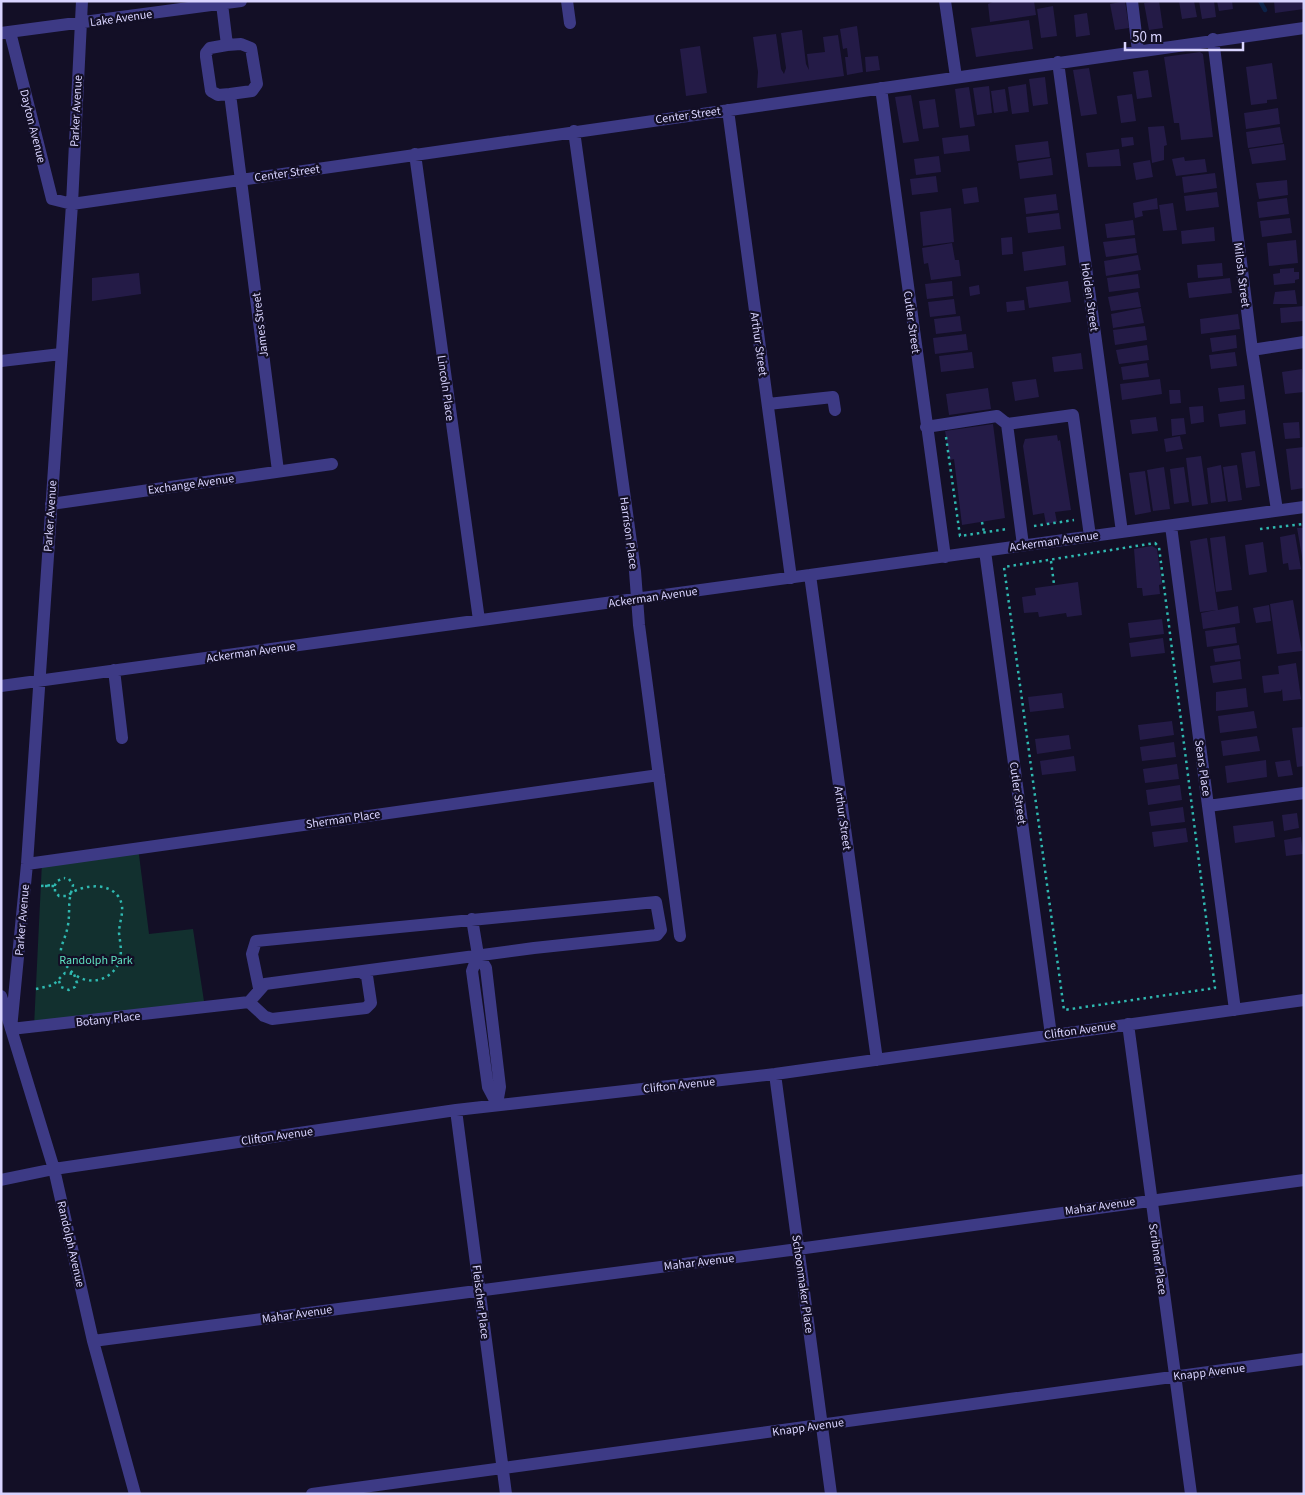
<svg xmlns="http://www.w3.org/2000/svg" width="1305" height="1495" viewBox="0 0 1305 1495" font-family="'Source Sans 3',sans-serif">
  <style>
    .green { fill: #12302f }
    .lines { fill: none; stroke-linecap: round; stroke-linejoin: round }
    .stream { stroke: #0c2248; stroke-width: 4.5 }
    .building { fill: #241b47 }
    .path { stroke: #2fb8b0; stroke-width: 2.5; stroke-dasharray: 2.5 4; stroke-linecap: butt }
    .minor { stroke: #3d3a85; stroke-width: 12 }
    .labels { text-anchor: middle; stroke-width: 4.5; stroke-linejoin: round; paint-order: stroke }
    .street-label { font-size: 12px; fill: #d9d4ff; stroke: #130f26 }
    .park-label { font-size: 12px; fill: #5fe0c0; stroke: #130f26 }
  </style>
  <rect width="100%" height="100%" fill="#130f26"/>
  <path class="green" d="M 138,847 L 149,934 L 193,929 L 205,1008 L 34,1027 L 42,862 Z"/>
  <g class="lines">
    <path class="stream" d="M 1260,1 L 1265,10"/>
  </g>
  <path class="building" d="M 995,1 L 1034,1 L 1036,15 L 990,22 L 988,4 Z
    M 1125,1 L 1129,28 L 1115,30 L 1110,4 Z
    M 1159,1 L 1163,28 L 1149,30 L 1144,3 Z
    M 1179,1 L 1194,1 L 1197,17 L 1182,19 Z
    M 1199,1 L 1214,1 L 1216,17 L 1202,19 Z
    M 1217,1 L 1232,1 L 1233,9 L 1219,11 Z
    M 1274,1 L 1304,1 L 1304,9 L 1275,13 Z
    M 1053,6 L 1057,36 L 1041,38 L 1037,9 Z
    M 1087,13 L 1090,35 L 1076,37 L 1074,15 Z
    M 1029,20 L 1033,49 L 976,57 L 971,28 Z
    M 857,26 L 863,72 L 847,75 L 845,57 L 848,57 L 847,48 L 843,49 L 840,29 Z
    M 802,30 L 806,64 L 809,70 L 807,54 L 825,52 L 823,37 L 838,35 L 844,76 L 757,88 L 758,72 L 753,37 L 776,34 L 781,69 L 784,74 L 786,68 L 781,33 Z
    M 700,46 L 707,93 L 686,96 L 680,49 Z
    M 1200,52 L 1203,54 L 1213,137 L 1181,140 L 1179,123 L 1174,123 L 1164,57 Z
    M 878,56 L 880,70 L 866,72 L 865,57 Z
    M 1272,63 L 1277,99 L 1267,100 L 1267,103 L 1251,105 L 1246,67 Z
    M 1089,68 L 1097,114 L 1081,116 L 1073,70 Z
    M 1148,70 L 1152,97 L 1137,99 L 1133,72 Z
    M 1045,77 L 1048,104 L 1033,106 L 1029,79 Z
    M 1026,84 L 1029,112 L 1012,114 L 1008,87 Z
    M 989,86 L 992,113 L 977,115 L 973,88 Z
    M 969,87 L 975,126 L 960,128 L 955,89 Z
    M 1005,89 L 1008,111 L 994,113 L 991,91 Z
    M 1132,94 L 1136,121 L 1121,123 L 1117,96 Z
    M 911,95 L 919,141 L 903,143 L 895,97 Z
    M 935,99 L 939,127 L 923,129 L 919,101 Z
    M 1278,108 L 1280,124 L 1246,129 L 1244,113 Z
    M 1164,126 L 1167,145 L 1164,146 L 1164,160 L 1152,163 L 1148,127 Z
    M 1280,127 L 1283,143 L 1248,148 L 1246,132 Z
    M 968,135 L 970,151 L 944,154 L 942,138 Z
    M 1133,137 L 1134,145 L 1122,147 L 1121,138 Z
    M 1048,141 L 1050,157 L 1017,161 L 1015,145 Z
    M 1284,144 L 1286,160 L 1252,164 L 1249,149 Z
    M 1119,149 L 1121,166 L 1088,167 L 1086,153 Z
    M 939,156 L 941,172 L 916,175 L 914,159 Z
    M 1184,157 L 1185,161 L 1205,159 L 1207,172 L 1176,176 L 1172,159 Z
    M 1051,158 L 1053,175 L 1020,179 L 1018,163 Z
    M 1150,160 L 1153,177 L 1136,180 L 1133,163 Z
    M 1215,173 L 1217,188 L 1184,193 L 1182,177 Z
    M 936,176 L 938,192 L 912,195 L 910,179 Z
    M 1287,180 L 1288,195 L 1259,199 L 1256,183 Z
    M 977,187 L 979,202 L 964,204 L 962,189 Z
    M 1217,192 L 1219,207 L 1186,211 L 1184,196 Z
    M 1056,194 L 1058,210 L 1026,214 L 1024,198 Z
    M 1157,198 L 1158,209 L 1142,211 L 1143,216 L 1135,218 L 1133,203 Z
    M 1287,198 L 1289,214 L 1259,218 L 1257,202 Z
    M 1173,203 L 1177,230 L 1163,231 L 1159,205 Z
    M 951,208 L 954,242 L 923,246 L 920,212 Z
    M 1059,213 L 1061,229 L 1028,233 L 1026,217 Z
    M 1290,218 L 1292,233 L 1262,237 L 1260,221 Z
    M 1133,220 L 1135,235 L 1107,238 L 1105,224 Z
    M 1214,227 L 1215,241 L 1182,244 L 1181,231 Z
    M 1012,237 L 1013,254 L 1002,255 L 1001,238 Z
    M 1135,238 L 1137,253 L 1106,257 L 1103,242 Z
    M 1296,240 L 1298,263 L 1269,266 L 1267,243 Z
    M 952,243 L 955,260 L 959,260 L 961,276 L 931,280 L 928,263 L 924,264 L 922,248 Z
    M 1064,246 L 1066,265 L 1024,271 L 1022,252 Z
    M 1138,255 L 1141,270 L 1106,276 L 1104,261 Z
    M 1222,263 L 1223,276 L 1198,278 L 1197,265 Z
    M 1294,268 L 1294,272 L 1299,272 L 1299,279 L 1295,280 L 1295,283 L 1274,285 L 1273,274 L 1280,273 L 1280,269 Z
    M 139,273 L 141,294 L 92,301 L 92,278 Z
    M 1138,274 L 1140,288 L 1109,292 L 1107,278 Z
    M 1230,278 L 1232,293 L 1189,298 L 1187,283 Z
    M 952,281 L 953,296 L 927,299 L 925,284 Z
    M 1068,281 L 1071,302 L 1029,308 L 1026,287 Z
    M 979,285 L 980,294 L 970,296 L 969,287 Z
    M 1295,290 L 1297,304 L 1273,304 L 1275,292 Z
    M 1138,292 L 1141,307 L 1111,311 L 1108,297 Z
    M 954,299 L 956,314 L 930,317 L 928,302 Z
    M 1024,300 L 1025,310 L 1007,312 L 1006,302 Z
    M 1304,306 L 1304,321 L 1281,323 L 1280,308 Z
    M 1141,308 L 1144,323 L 1113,328 L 1111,314 Z
    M 1238,314 L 1240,329 L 1201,334 L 1200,319 Z
    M 960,316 L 962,331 L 936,334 L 934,319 Z
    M 1145,326 L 1147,340 L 1115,345 L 1113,330 Z
    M 966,334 L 968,350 L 935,354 L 933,338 Z
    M 1236,335 L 1237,348 L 1212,352 L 1210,338 Z
    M 1147,345 L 1149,360 L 1119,364 L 1116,350 Z
    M 972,352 L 974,368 L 941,372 L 939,356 Z
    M 1235,352 L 1237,366 L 1211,369 L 1209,355 Z
    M 1081,353 L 1083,369 L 1054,372 L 1052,357 Z
    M 1147,363 L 1149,377 L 1123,380 L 1121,367 Z
    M 1302,369 L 1304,392 L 1285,394 L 1282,372 Z
    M 1036,379 L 1039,397 L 1015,401 L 1012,382 Z
    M 1160,379 L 1162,394 L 1122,400 L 1120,384 Z
    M 1244,385 L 1245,399 L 1220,402 L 1218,388 Z
    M 988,388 L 991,409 L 949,415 L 946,394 Z
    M 1169,390 L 1180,390 L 1181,403 L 1170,404 Z
    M 1203,406 L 1204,422 L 1191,424 L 1189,407 Z
    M 1245,410 L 1246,424 L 1220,427 L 1218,414 Z
    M 1156,417 L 1158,431 L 1132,434 L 1130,420 Z
    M 1184,418 L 1186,434 L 1172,436 L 1171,419 Z
    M 1299,422 L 1300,438 L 1285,439 L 1283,423 Z
    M 993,424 L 1005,518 L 962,525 L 954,459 L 950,460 L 945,431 Z
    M 1057,435 L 1058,441 L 1060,440 L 1071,510 L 1055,512 L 1057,522 L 1046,524 L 1044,513 L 1033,515 L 1023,446 L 1025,439 Z
    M 1180,436 L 1183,449 L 1166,452 L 1164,439 Z
    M 1304,447 L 1304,488 L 1291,490 L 1286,449 Z
    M 1255,451 L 1260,486 L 1246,488 L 1241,453 Z
    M 1201,456 L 1208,504 L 1192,506 L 1186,458 Z
    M 1221,465 L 1226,501 L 1211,503 L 1207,468 Z
    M 1237,465 L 1242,500 L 1228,502 L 1223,467 Z
    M 1164,467 L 1170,509 L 1153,511 L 1147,470 Z
    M 1184,467 L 1189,502 L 1174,504 L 1170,469 Z
    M 1145,471 L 1151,512 L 1135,515 L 1129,473 Z
    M 1297,528 L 1304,528 L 1304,562 L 1303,562 Z
    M 1295,534 L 1301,569 L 1289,570 L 1288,563 L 1283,564 L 1280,537 Z
    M 1225,536 L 1232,590 L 1216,592 L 1210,538 Z
    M 1207,538 L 1218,610 L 1238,606 L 1240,623 L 1203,629 L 1201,613 L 1216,610 L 1200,612 L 1190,541 Z
    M 1263,542 L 1267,572 L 1249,575 L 1245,545 Z
    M 1152,546 L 1157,549 L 1162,584 L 1159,585 L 1160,594 L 1143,596 L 1142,588 L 1137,588 L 1134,549 Z
    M 1078,582 L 1082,615 L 1067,617 L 1066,613 L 1039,617 L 1038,612 L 1024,613 L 1022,597 L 1036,595 L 1035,588 Z
    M 1293,600 L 1302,651 L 1277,654 L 1270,604 Z
    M 1269,605 L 1271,621 L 1256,623 L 1253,608 Z
    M 1162,619 L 1164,634 L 1130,638 L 1128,623 Z
    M 1235,627 L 1237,643 L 1207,647 L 1205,631 Z
    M 1163,638 L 1165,653 L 1131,657 L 1129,643 Z
    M 1239,645 L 1241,659 L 1215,662 L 1213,649 Z
    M 1240,661 L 1242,679 L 1213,683 L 1210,666 Z
    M 1296,663 L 1301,699 L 1283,701 L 1282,689 L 1281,691 L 1264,693 L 1262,676 L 1279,674 L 1278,666 Z
    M 1246,688 L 1248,707 L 1216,711 L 1216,692 Z
    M 1062,693 L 1064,708 L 1030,712 L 1028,697 Z
    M 1254,711 L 1257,728 L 1220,733 L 1218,716 Z
    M 1172,721 L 1174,735 L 1140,740 L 1138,725 Z
    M 1304,727 L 1304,766 L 1297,767 L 1292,728 Z
    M 1069,735 L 1071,749 L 1037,754 L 1035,739 Z
    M 1257,736 L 1260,751 L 1223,756 L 1221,741 Z
    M 1174,742 L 1176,757 L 1142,761 L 1140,747 Z
    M 1074,756 L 1076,771 L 1042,775 L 1040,761 Z
    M 1266,760 L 1267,777 L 1227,783 L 1225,766 Z
    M 1290,760 L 1293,775 L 1278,777 L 1275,762 Z
    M 1177,764 L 1179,779 L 1145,783 L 1143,769 Z
    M 1180,785 L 1182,800 L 1148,805 L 1146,790 Z
    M 1183,807 L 1185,822 L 1151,826 L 1149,812 Z
    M 1297,813 L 1299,828 L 1284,831 L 1282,815 Z
    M 1273,821 L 1275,837 L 1235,843 L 1233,826 Z
    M 1186,828 L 1188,842 L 1154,847 L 1152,832 Z
    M 1301,837 L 1303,854 L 1286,856 L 1284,840 Z"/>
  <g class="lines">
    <path class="path" d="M 946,437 L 960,536 L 1007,529
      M 982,522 L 984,532
      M 1034,526 L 1074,520
      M 1260,529 L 1304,524
      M 1155,543 L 1159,547 L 1215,988 L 1064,1010 L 1004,567 Z
      M 1051,561 L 1054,584
      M 59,981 L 61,987 L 69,990 L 75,987 L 77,983 L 74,974 C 90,987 114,980 120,959 C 122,950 120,942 119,933 C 119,924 123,915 122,906 C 118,882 87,883 71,893 L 73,885 L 69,879 L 64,878
      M 36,989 L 53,985 L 65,973 L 74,974 C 51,952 64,948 68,925 C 70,914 68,903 71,893 L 68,896 L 59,896 L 55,892 L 55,886 L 41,886 L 55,885 L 57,881 L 64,878"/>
    <path class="minor" d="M 567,1 L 570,23
      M 945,1 L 956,77
      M 1132,1 L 1138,51
      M 222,4 L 227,45 L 241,44 L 251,48 L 257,84 L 252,91 L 230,94 L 278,471
      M 10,32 L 52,199 L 72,204 L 1304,28
      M 1,33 L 241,1
      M 1213,39 L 1252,350 L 1277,510
      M 227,45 L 210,48 L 206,53 L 206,57 L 211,91 L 218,95 L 230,94
      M 1058,62 L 1122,532
      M 881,88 L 945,557
      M 728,110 L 791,578
      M 574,131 L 635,571 L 639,625 L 680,936
      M 415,154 L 479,620
      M 1252,350 L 1304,342
      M 1,361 L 61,354
      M 768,404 L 833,397 L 835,410
      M 1007,424 L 1073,415 L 1090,536
      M 926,427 L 997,416 L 1007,424 L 1023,545
      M 51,504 L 332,464
      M 1171,526 L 1235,1010
      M 985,551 L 1051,1035
      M 810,575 L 877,1060
      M 114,670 L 122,738
      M 1,686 L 1304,507
      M 1208,806 L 1304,793
      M 27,864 L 659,775
      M 472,919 L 478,955 L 486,968 L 500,1087 L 497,1104
      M 478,955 L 472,971 L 488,1087 L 497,1104
      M 1,996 L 54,1169 L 93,1341 L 135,1494
      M 249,1002 L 264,1016 L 272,1019 L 366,1008 L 371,1003 L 367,976 L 361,972
      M 1128,1024 L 1191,1494
      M 11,1029 L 249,1002 L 265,984 L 534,948 L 657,935 L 661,930 L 656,902 L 256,941 L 252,954 L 259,988
      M 11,1029 L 27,864 L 72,204 L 82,1
      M 775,1074 L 831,1494
      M 456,1110 L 506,1494
      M 1,1180 L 54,1169 L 456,1110 L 775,1074 L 1304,1000
      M 93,1341 L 798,1249 L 1304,1180
      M 312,1494 L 1304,1359"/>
  </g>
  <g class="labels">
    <g class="street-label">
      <text transform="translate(121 18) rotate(-8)" y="4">Lake Avenue</text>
      <text transform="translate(76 111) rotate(-87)" y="4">Parker Avenue</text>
      <text transform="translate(688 115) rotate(-8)" y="4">Center Street</text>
      <text transform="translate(33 126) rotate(76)" y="4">Dayton Avenue</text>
      <text transform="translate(287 173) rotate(-8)" y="4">Center Street</text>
      <text transform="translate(1242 275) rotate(83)" y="4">Milosh Street</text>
      <text transform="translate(1090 297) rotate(82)" y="4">Holden Street</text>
      <text transform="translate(912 322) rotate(82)" y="4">Cutler Street</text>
      <text transform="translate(260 325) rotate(-97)" y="4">James Street</text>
      <text transform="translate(759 344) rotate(82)" y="4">Arthur Street</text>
      <text transform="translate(446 388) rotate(82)" y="4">Lincoln Place</text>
      <text transform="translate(191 484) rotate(-8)" y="4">Exchange Avenue</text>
      <text transform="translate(50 516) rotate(-86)" y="4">Parker Avenue</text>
      <text transform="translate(629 533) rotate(82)" y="4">Harrison Place</text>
      <text transform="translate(1054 541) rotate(-8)" y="4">Ackerman Avenue</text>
      <text transform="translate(653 597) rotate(-8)" y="4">Ackerman Avenue</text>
      <text transform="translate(251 652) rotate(-8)" y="4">Ackerman Avenue</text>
      <text transform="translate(1203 768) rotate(82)" y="4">Sears Place</text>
      <text transform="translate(1018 793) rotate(82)" y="4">Cutler Street</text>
      <text transform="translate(843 818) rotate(82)" y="4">Arthur Street</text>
      <text transform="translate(343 819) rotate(-8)" y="4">Sherman Place</text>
      <text transform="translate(22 920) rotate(-85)" y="4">Parker Avenue</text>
      <text transform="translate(108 1019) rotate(-6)" y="4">Botany Place</text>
      <text transform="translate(1080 1030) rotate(-8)" y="4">Clifton Avenue</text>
      <text transform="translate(679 1085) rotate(-6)" y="4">Clifton Avenue</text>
      <text transform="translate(277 1136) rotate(-8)" y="4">Clifton Avenue</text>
      <text transform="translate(1100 1206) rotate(-8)" y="4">Mahar Avenue</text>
      <text transform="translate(71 1244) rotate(77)" y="4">Randolph Avenue</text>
      <text transform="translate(1158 1259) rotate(82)" y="4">Scribner Place</text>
      <text transform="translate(699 1262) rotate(-7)" y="4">Mahar Avenue</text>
      <text transform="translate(803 1284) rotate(82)" y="4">Schoonmaker Place</text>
      <text transform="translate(481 1302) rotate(83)" y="4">Fleischer Place</text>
      <text transform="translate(297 1314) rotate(-8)" y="4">Mahar Avenue</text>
      <text transform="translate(1209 1372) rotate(-7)" y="4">Knapp Avenue</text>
      <text transform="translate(808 1427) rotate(-8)" y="4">Knapp Avenue</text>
    </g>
    <g class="park-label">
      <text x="96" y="964">Randolph Park</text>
    </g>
  </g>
  <rect width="1305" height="1495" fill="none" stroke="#d9d4ff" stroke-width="5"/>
  <path d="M1125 42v8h118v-8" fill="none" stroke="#d9d4ff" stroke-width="2.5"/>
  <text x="1132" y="42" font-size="15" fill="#d9d4ff" stroke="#130f26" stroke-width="4" paint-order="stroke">50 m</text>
</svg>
